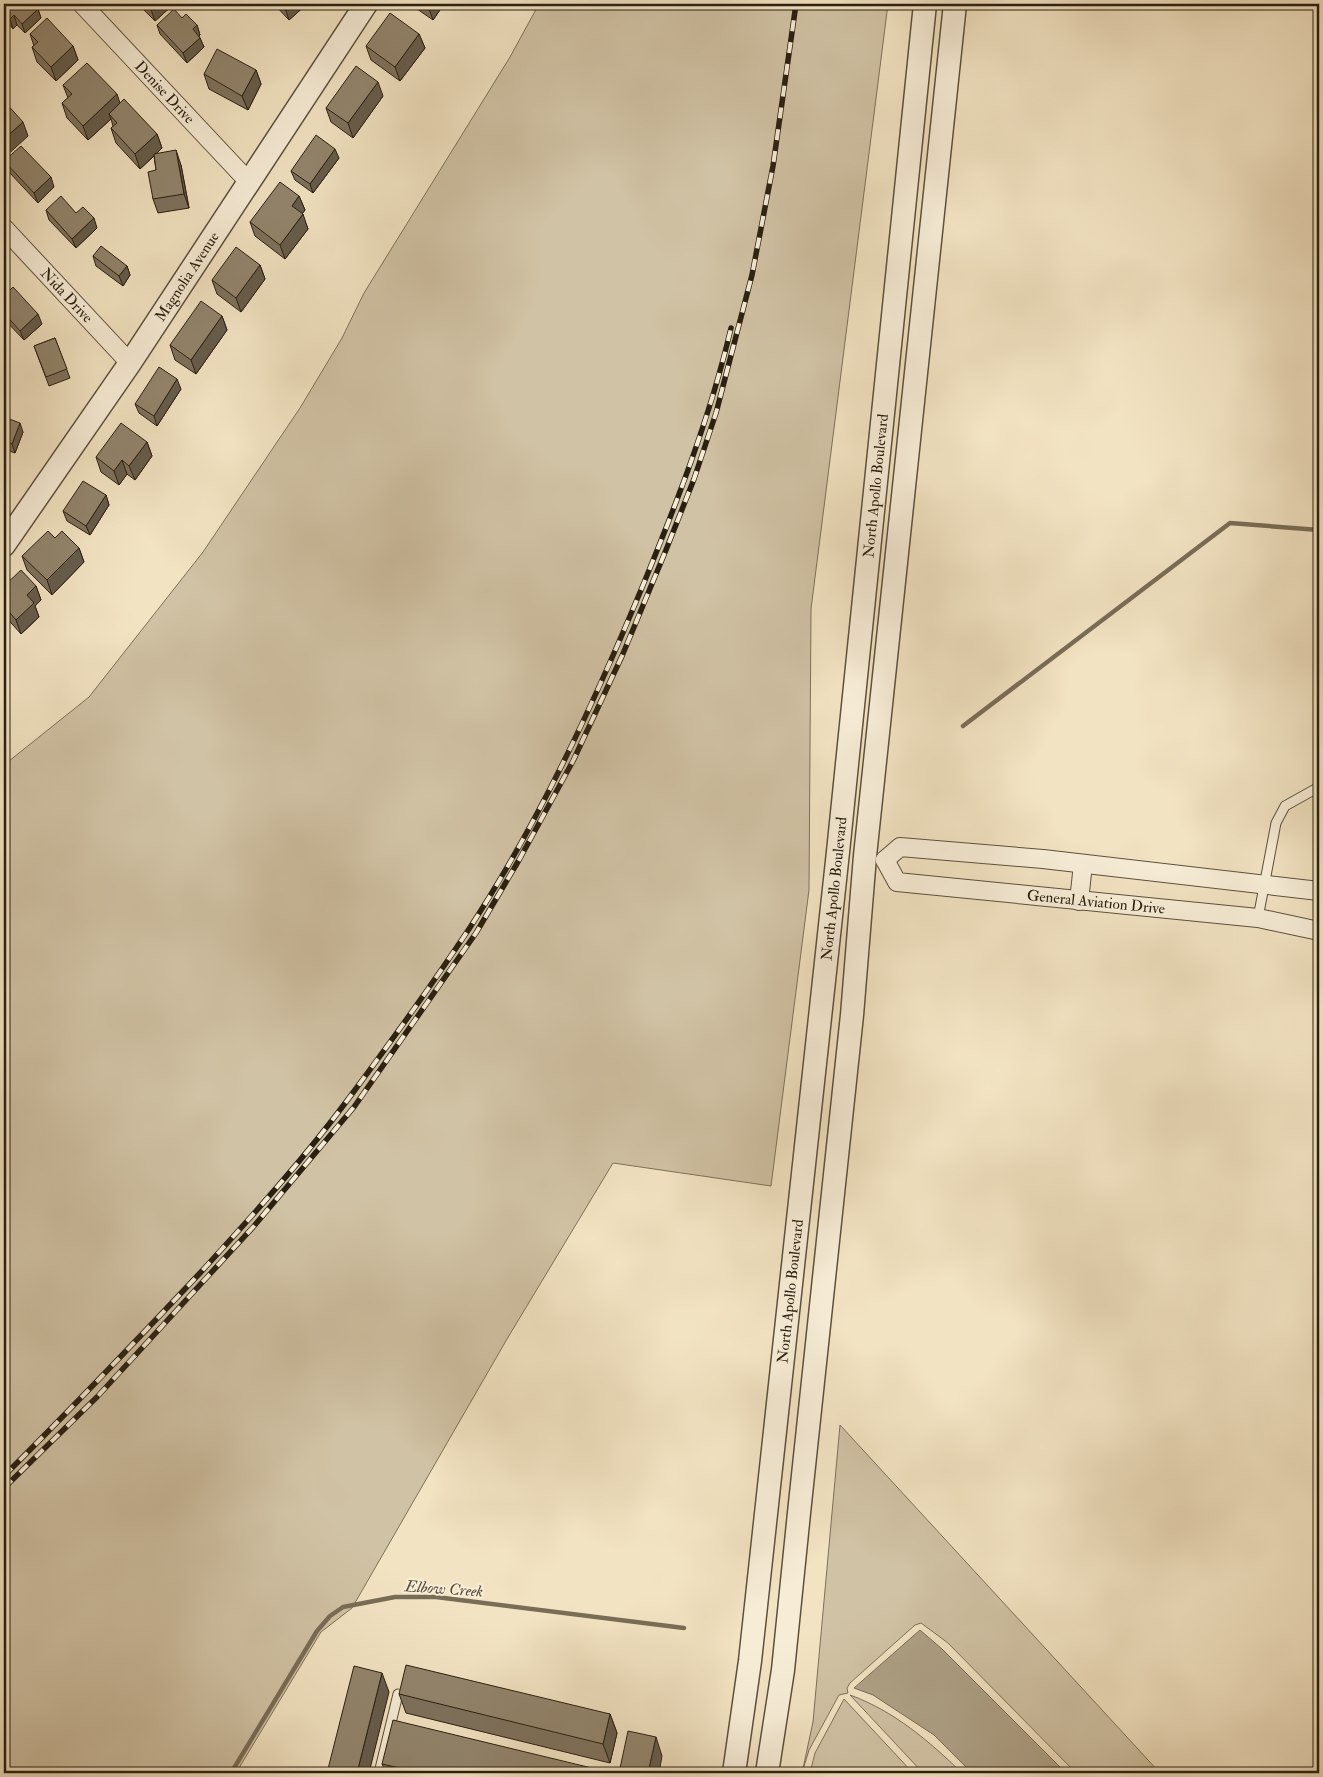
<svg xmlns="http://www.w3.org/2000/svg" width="1323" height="1777" viewBox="0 0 1323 1777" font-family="'IM FELL Double Pica',serif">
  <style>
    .green { fill: #d0c2a4; stroke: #7d715a }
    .water { fill: #aea186; stroke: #796d57 }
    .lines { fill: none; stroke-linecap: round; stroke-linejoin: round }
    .stream { stroke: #796d57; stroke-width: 4.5 }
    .service-casing { stroke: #5c513d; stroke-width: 11 }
    .minor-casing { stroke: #5c513d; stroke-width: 20 }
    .tertiary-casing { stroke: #5c513d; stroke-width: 25 }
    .service { stroke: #f7edd7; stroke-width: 9 }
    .minor { stroke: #f7edd7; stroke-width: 18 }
    .tertiary { stroke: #f7edd7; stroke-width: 22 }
    .rail-casing { stroke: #2a2011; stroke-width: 5.5 }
    .rail { stroke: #f7edd7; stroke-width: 4; stroke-dasharray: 11; stroke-linecap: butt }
    .wall { fill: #7e725e; stroke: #2a2011 }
    .shaded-wall { fill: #665d4c; stroke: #2a2011 }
    .building { fill: #92856d; stroke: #2a2011 }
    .labels { text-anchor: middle; stroke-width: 4; stroke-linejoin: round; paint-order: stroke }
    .street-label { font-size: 15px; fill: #2a2011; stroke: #f7edd7 }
    .water-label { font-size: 16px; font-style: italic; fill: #584d3a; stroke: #f7edd7 }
  </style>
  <rect width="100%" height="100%" fill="#f2e3c2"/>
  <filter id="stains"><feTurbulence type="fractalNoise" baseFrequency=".004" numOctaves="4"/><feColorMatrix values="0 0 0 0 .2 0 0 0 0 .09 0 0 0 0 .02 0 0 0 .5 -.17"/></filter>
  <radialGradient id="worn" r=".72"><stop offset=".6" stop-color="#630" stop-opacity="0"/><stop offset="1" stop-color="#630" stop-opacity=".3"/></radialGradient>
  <path class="green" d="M 539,4 L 888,4 L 811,609 L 809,890 L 771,1186 L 613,1163 L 507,1339 L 352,1608 L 321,1632 L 236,1773 L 4,1773 L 4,765 L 89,697 L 203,552 L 300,408 L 342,338 L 364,293 L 510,57 Z
    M 840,1425 L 1160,1773 L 1076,1773 L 948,1643 L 921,1623 L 915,1625 L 850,1683 L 847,1688 L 848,1693 L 839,1695 L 809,1750 L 802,1773 L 813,1722 Z
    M 850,1695 C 894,1711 929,1741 962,1773 L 923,1773 Z
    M 844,1699 L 913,1773 L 810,1773 L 815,1753 Z"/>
  <path class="water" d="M 920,1630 L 942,1649 L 1066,1773 L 972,1773 L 934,1735 L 873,1695 L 854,1688 Z"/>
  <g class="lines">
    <path class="stream" d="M 963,726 L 1230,523 L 1319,530
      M 231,1773 L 317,1631 L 330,1616 L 343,1607 L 395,1597 L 436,1597 L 684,1628"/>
    <defs>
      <path id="service" d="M 1258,918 L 1276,823 L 1285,806 L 1319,787
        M 379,1773 L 398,1694"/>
      <g id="minor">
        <path id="s1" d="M 82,4 L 248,181"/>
        <path id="s2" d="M 4,228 L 130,363"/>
        <path id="s3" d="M 885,860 L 897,882 L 1258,918 L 1319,931"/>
        <path d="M 885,860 L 900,847 L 1043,859 L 1319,891"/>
        <path d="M 1079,901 L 1083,864"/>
      </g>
      <g id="tertiary">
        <path id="s4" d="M 4,545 L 130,363 L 366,4"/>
        <path id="s5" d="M 734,1773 L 750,1661 L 838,852 L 925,4"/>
        <path d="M 767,1773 L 783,1670 L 799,1513 L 852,1015 L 865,856 L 955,4"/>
      </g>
    </defs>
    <use href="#service" class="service-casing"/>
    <use href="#minor" class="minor-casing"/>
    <use href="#tertiary" class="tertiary-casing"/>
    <use href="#service" class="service"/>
    <use href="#minor" class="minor"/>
    <use href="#tertiary" class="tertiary"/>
    <defs>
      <path id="rail" d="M 4,1476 C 71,1409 136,1341 201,1272 C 252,1216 304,1159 349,1098 C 390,1043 431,986 469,929 C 538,824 593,705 641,590 C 676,505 710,418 731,328
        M 4,1488 L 97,1397 L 254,1226 L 354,1107 L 476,933 L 519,860 L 573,761 L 622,656 L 666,550 L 694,479 L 716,413 L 752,275 L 773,166 L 796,4"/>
    </defs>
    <use href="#rail" class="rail-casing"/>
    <use href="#rail" class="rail"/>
  </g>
  <path class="wall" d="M 4,4 L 38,9 L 41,18 L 25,33 L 17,25 L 13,29 L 4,18 Z
    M 138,4 L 174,4 L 155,21 Z
    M 274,4 L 307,4 L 289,20 Z
    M 410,4 L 444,4 L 433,20 Z
    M 182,18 L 197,25 L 200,35 L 199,36 L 200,38 L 204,47 L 187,63 L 160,34 L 157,25 Z
    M 30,34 L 73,46 L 78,60 L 56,81 L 37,62 L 32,47 L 34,46 Z
    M 419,34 L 425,48 L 400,81 L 371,60 L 366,46 Z
    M 256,70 L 261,84 L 248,110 L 209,89 L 204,74 Z
    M 63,85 L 120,104 L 157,134 L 162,148 L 156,154 L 181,165 L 189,208 L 158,213 L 153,199 L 156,170 L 154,156 L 140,169 L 116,143 L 111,128 L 113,126 L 111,119 L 88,140 L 67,118 L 62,103 L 68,98 Z
    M 383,96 L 353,138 L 331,122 L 326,108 Z
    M 339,158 L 313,193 L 295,180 L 291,171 Z
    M 4,161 L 54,187 L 38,203 L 8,171 Z
    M 299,196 L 305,210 L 302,214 L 308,229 L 285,259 L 255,236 L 250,222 Z
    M 46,210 L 76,213 L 97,228 L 76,248 L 49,220 Z
    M 93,256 L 127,266 L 130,275 L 123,286 L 96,266 Z
    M 260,265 L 265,279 L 241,312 L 217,294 L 212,280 Z
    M 4,296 L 42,324 L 24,340 L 4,319 Z
    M 222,316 L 227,330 L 196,374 L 175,360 L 170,345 Z
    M 55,338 L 70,378 L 49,386 L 34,346 Z
    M 181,389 L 157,426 L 139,413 L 135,404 Z
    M 4,417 L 23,432 L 15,453 L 4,449 Z
    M 147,442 L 152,456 L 135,480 L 127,474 L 119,485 L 101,472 L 96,457 Z
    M 106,495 L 109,505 L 90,535 L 67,521 L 63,511 Z
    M 55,538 L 79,548 L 84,562 L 52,595 L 27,570 L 22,556 Z
    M 4,586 L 36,586 L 41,600 L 35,606 L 39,617 L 21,634 L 4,615 Z
    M 399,1694 L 610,1714 L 617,1733 L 610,1763 L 406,1713 Z
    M 382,1764 L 597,1773 L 386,1773 Z"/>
  <path class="shaded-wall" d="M 153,4 L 174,4 L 155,21 L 150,7 Z
    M 293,4 L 307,4 L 289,20 L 286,11 Z
    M 429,4 L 444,4 L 433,20 L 428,6 Z
    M 38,9 L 41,18 L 25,33 L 22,24 Z
    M 14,15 L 17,25 L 13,29 L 10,19 Z
    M 197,25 L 200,35 L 196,39 L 193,29 Z
    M 419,34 L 425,48 L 400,81 L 395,67 Z
    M 200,38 L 204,47 L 187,63 L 183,53 Z
    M 73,46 L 78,60 L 56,81 L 51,67 Z
    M 256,70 L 261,84 L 248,110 L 242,96 Z
    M 378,82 L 383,96 L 353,138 L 348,123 Z
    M 117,94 L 122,109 L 109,114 L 111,119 L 88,140 L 83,126 Z
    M 23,122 L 28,136 L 4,158 L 4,139 Z
    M 157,134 L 162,148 L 140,169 L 135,154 Z
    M 335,149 L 339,158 L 313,193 L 310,184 Z
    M 176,150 L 181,165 L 189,208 L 184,194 Z
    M 51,177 L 54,187 L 38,203 L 34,193 Z
    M 299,196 L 305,210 L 297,220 L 292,206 Z
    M 303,214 L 308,229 L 285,259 L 280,245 Z
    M 94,218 L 97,228 L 76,248 L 72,239 Z
    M 260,265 L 265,279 L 241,312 L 236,298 Z
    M 127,266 L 130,275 L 123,286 L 119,276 Z
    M 38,314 L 42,324 L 24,340 L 20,331 Z
    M 222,316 L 227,330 L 196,374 L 191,360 Z
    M 177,379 L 181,389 L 157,426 L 154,416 Z
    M 20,423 L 23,432 L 15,453 L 12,444 Z
    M 147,442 L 152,456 L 135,480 L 129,466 Z
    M 122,460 L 127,474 L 119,485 L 114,471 Z
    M 106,495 L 109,505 L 90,535 L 86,526 Z
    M 79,548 L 84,562 L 52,595 L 47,580 Z
    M 36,586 L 41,600 L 35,606 L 39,617 L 21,634 L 16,620 L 27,595 Z
    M 382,1673 L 389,1692 L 369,1773 L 357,1773 Z
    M 610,1714 L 617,1733 L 610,1763 L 603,1744 Z
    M 656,1737 L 662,1756 L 659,1773 L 648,1773 Z"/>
  <path class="building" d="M 4,4 L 33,4 L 38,9 L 22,24 L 14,15 L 10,19 L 4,12 Z
    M 146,4 L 153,4 L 150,7 Z
    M 279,4 L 293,4 L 286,11 Z
    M 174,9 L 182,18 L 186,14 L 197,25 L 193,29 L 200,38 L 183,53 L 157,25 Z
    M 390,13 L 419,34 L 395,67 L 366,46 Z
    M 47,18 L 73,46 L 51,67 L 32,47 L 38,42 L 30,34 Z
    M 217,49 L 256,70 L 242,96 L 204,74 Z
    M 87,63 L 117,94 L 83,126 L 62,103 L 72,94 L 63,85 Z
    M 356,66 L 378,82 L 348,123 L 326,108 Z
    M 124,99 L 157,134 L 135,154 L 111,128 L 117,123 L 109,114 Z
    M 4,101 L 23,122 L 4,139 Z
    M 316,135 L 335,149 L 310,184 L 291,171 Z
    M 21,146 L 51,177 L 34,193 L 4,161 Z
    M 176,150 L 184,194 L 153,199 L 148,172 L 156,170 L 154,154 Z
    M 280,182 L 299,196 L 292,206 L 303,214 L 280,245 L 250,222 Z
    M 61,196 L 76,213 L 83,207 L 94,218 L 72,239 L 46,210 Z
    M 101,246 L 127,266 L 119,276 L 93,256 Z
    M 236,247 L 260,265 L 236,298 L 212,280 Z
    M 13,287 L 38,314 L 20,331 L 4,313 L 4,296 Z
    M 201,301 L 222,316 L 191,360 L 170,345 Z
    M 55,338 L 67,369 L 46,377 L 34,346 Z
    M 159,367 L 177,379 L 154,416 L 135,404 Z
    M 4,417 L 20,423 L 12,444 L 4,440 Z
    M 121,423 L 147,442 L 129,466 L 122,460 L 114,471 L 96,457 Z
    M 83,481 L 106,495 L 86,526 L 63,511 Z
    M 48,531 L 55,538 L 62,531 L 79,548 L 47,580 L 22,556 Z
    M 21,570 L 36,586 L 27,595 L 34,603 L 16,620 L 4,606 L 4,586 Z
    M 406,1665 L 610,1714 L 603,1744 L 399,1694 Z
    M 354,1666 L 382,1673 L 357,1773 L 327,1773 Z
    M 393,1720 L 596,1769 L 595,1773 L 421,1773 L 382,1764 Z
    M 628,1731 L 656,1737 L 648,1773 L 619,1773 Z"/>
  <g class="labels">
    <g class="street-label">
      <text dy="5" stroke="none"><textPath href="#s1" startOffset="121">Denise Drive</textPath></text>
      <text dy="5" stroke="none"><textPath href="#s4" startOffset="325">Magnolia Avenue</textPath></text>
      <text dy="5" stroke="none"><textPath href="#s2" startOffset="92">Nida Drive</textPath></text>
      <text dy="5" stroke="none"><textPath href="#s5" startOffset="1295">North Apollo Boulevard</textPath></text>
      <text dy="5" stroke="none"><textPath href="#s5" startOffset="890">North Apollo Boulevard</textPath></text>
      <text dy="5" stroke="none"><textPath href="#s3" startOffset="225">General Aviation Drive</textPath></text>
      <text dy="5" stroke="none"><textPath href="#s5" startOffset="485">North Apollo Boulevard</textPath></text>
    </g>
    <g class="water-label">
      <text transform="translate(444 1588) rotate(4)" y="6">Elbow Creek</text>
    </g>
  </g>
  <rect width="1323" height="1777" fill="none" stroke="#f2e3c2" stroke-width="20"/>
  <rect x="5" y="5" width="1313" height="1767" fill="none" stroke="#2a2011" stroke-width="2.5"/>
  <rect x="10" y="10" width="1303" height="1757" fill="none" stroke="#2a2011"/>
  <rect width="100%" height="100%" filter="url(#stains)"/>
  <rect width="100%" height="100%" fill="url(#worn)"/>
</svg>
